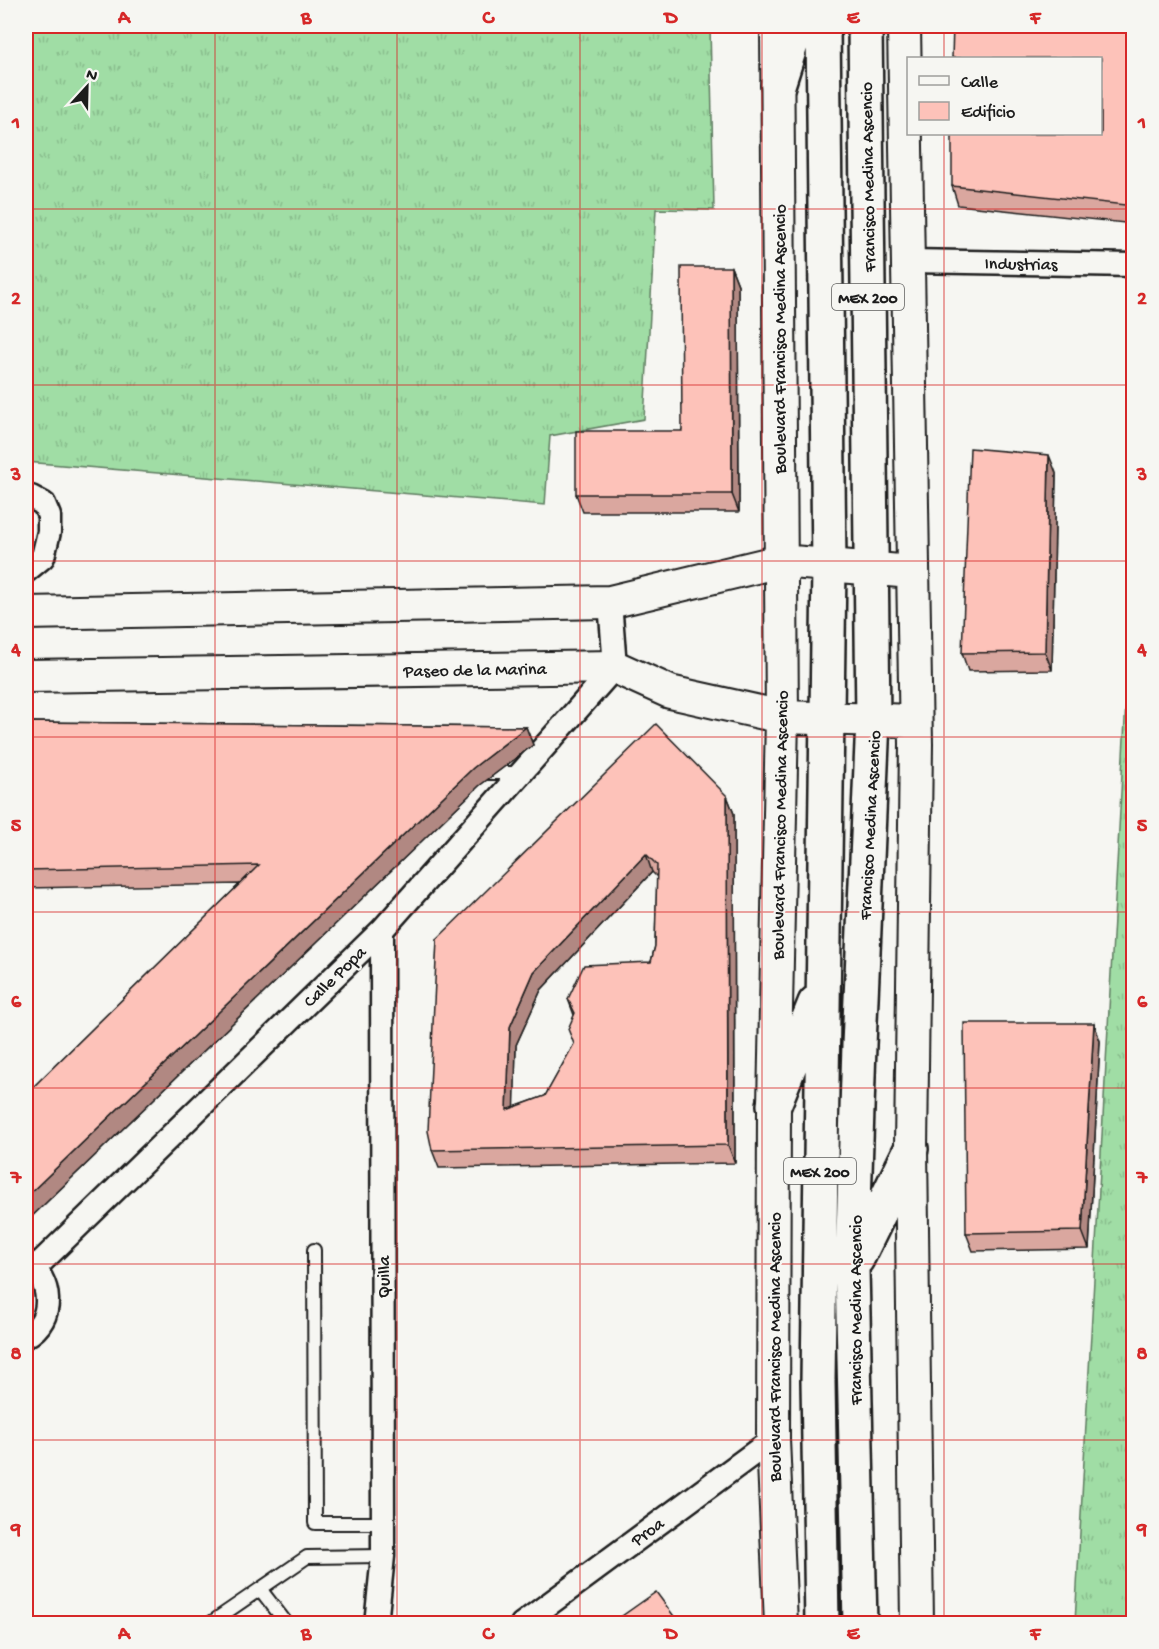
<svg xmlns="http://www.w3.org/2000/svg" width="1159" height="1649" viewBox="0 0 1159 1649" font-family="'Gochi Hand',sans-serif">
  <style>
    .grass { fill: url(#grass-tufts); stroke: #5e7c60; stroke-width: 1.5 }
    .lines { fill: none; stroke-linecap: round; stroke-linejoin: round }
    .lane-casing { stroke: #1c1c1c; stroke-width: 16 }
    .street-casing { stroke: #1c1c1c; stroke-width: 27 }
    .secondary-casing { stroke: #1c1c1c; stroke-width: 36 }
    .highway-casing { stroke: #1c1c1c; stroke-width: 38 }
    .lane { stroke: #f6f6f2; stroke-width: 12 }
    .street { stroke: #f6f6f2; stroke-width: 22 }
    .secondary { stroke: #f6f6f2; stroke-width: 32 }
    .highway { stroke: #f6f6f2; stroke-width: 33 }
    .wall { fill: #daa79f; stroke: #1c1c1c; stroke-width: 1.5; fill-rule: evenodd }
    .shaded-wall { fill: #b18882; stroke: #1c1c1c; stroke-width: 1.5 }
    .building { fill: #fdc2b9; stroke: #1c1c1c; stroke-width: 1.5; fill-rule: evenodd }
    .grid { fill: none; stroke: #d62828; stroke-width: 1.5; stroke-opacity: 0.55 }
    .labels { text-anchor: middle; stroke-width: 4.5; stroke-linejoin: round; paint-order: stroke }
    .shield { fill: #f6f6f2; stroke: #5d5d5c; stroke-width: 1.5 }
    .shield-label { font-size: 16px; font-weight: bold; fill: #1c1c1c }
    .street-label { font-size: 18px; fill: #1c1c1c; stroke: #f6f6f2 }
    .neatline { fill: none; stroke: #d62828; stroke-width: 2 }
    .grid-label { font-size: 20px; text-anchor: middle; font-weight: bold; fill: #d62828 }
  </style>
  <defs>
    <pattern id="grass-tufts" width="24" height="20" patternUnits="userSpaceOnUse" patternTransform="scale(1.5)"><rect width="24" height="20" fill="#a0dda5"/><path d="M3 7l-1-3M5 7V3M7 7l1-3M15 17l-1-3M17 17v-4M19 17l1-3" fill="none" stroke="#89bd8d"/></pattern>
  </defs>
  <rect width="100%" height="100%" fill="#f6f6f2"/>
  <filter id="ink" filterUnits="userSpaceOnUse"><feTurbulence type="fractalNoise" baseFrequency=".0167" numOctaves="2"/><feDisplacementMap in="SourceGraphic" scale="12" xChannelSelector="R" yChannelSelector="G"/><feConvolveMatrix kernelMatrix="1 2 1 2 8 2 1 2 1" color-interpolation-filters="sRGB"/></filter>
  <g filter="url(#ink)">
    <path class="grass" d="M 26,26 L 710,26 L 714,210 L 656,209 L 644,419 L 550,436 L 545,505 L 26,462 Z
      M 1126,702 L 1134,703 L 1133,1623 L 1075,1623 Z"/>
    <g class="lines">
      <defs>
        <path id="lane" d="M 483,773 L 521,773
          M 314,1250 L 315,1523 L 383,1523
          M 260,1589 L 287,1624
          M 209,1624 L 307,1557 L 383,1556"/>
        <path id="street" d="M 908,261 L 1134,265
          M 26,571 L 43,557 L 49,532 L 49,516 L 44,504 L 31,497
          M 26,1261 C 52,1279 56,1320 26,1336
          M 35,1268 L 382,930 L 615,667 L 610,602
          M 376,1624 L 383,1556 L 382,930
          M 522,1624 L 773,1439"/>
        <path id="secondary" d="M 777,26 L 782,717 L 774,1105 L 773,1439 L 781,1624
          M 904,26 L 916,744 L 911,1149 L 917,1624
          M 26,613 L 610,602 L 780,561 L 912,572
          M 26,676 L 615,667 L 670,692 L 782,717 L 915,721"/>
        <path id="highway" d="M 778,85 L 797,26
          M 774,1105 L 815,1003
          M 857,1259 L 911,1149
          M 822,1624 L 818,1381 L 829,566 L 823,26
          M 860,1624 L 852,1269 L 859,1045 L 873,720 L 865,26"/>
      </defs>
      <use href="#lane" class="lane-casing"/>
      <use href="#street" class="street-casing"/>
      <use href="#secondary" class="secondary-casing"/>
      <use href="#highway" class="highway-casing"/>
      <use href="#lane" class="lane"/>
      <use href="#street" class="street"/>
      <use href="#secondary" class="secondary"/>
      <use href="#highway" class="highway"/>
    </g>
    <path class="wall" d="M 1134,26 L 1134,224 L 958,205 L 952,186 Z
      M 731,267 L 738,285 L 739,512 L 583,512 L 576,494 L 682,431 Z
      M 1056,473 L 1052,670 L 968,671 L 962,653 Z
      M 26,722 L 526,727 L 533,745 L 479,786 L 26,1222 L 26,1094 L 240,884 L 26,888 Z
      M 727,796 L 734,814 L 735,1163 L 439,1168 L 432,1150 L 437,939 ZM 652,872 L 657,877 L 655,946 L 651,962 L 568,999 L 574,1015 L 574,1044 L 545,1096 L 514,1107 L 516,1045 L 541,990 Z
      M 1094,1023 L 1100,1041 L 1089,1249 L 973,1251 L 966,1233 Z"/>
    <path class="shaded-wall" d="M 731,267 L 738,285 L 739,512 L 732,494 Z
      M 1049,455 L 1056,473 L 1052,670 L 1045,652 Z
      M 526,727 L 533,745 L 479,786 L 26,1222 L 26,1197 L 473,768 Z
      M 727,796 L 734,814 L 735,1163 L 728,1145 Z
      M 646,854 L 652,872 L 541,990 L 516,1045 L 514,1128 L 507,1110 L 510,1027 L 534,972 Z
      M 1094,1023 L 1100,1041 L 1089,1249 L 1082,1231 Z"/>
    <path class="building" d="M 953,26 L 1134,26 L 1134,206 L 952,186 L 952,134 L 1101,134 L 1101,58 L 952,58 Z
      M 681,267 L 731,267 L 732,494 L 576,494 L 576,431 L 682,431 Z
      M 970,448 L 1049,455 L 1045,652 L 962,653 Z
      M 26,722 L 526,727 L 473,768 L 26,1197 L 26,1094 L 259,865 L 26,870 Z
      M 656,724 L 727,796 L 728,1145 L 432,1150 L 428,1131 L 437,939 ZM 646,854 L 657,865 L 655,946 L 651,962 L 584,965 L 568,999 L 575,1013 L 568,1029 L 574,1044 L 545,1096 L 507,1110 L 510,1027 L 534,972 Z
      M 964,1023 L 1094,1023 L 1082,1231 L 966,1233 Z
      M 656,1592 L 679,1623 L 612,1623 Z"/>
  </g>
  <path class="grid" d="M 215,26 L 215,1624M 397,26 L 397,1624M 580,26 L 580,1624M 762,26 L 762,1624M 944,26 L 944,58M 944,134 L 944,1624M 26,209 L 1134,209M 26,385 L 1134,385M 26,561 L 1134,561M 26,737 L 1134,737M 26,912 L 1134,912M 26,1088 L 1134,1088M 26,1264 L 1134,1264M 26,1440 L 1134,1440"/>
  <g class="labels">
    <g class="shield">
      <rect x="832" y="284" width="72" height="26" rx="4.5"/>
      <rect x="784" y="1158" width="72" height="26" rx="4.5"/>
    </g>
    <g class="shield-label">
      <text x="868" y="303">MEX 200</text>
      <text x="820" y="1177">MEX 200</text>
    </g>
    <g class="street-label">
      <text transform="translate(867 177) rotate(-91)" y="6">Francisco Medina Ascencio</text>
      <text transform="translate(1021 263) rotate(1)" y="6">Industrias</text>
      <text transform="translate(779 339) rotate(-90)" y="6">Boulevard Francisco Medina Ascencio</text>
      <text transform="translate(475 669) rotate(-1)" y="6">Paseo de la Marina</text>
      <text transform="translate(779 825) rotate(-89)" y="6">Boulevard Francisco Medina Ascencio</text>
      <text transform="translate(869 825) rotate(-87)" y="6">Francisco Medina Ascencio</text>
      <text transform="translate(334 976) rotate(-44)" y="6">Calle Popa</text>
      <text transform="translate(383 1277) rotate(-90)" y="6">Quilla</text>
      <text transform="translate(855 1310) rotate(-90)" y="6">Francisco Medina Ascencio</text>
      <text transform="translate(774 1347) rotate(-90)" y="6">Boulevard Francisco Medina Ascencio</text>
      <text transform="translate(647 1531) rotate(-36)" y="6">Proa</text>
    </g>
  </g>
  <rect width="1159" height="1649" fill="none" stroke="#f6f6f2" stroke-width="66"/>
  <rect x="907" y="57" width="195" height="78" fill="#f6f6f2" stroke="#9f9f9c" stroke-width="1.5"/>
  <rect x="919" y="76" width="30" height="9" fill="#f6f6f2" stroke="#9f9f9c" stroke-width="1.5"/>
  <text x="961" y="87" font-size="18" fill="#1c1c1c">Calle</text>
  <rect x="919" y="102" width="30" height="18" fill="#fdc2b9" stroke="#9f9f9c" stroke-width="1.5"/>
  <text x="961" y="117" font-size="18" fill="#1c1c1c">Edificio</text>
  <g transform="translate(87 87) rotate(22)" stroke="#f6f6f2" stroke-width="4.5" paint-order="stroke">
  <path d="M0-4.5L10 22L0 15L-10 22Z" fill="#1c1c1c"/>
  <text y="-9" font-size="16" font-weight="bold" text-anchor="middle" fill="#1c1c1c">N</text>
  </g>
  <rect x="33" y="33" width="1093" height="1583" class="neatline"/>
  <g class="grid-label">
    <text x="124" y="23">A</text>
    <text x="306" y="23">B</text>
    <text x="488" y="23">C</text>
    <text x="671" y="23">D</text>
    <text x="853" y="23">E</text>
    <text x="1035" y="23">F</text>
    <text x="16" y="128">1</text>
    <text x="1142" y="128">1</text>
    <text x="16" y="304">2</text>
    <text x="1142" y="304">2</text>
    <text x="16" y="480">3</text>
    <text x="1142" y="480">3</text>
    <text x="16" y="655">4</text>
    <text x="1142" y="655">4</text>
    <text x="16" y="831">5</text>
    <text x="1142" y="831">5</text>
    <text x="16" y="1007">6</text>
    <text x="1142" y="1007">6</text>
    <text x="16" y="1183">7</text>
    <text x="1142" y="1183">7</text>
    <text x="16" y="1359">8</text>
    <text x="1142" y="1359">8</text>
    <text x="16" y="1535">9</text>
    <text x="1142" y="1535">9</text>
    <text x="124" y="1639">A</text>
    <text x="306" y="1639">B</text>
    <text x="488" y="1639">C</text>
    <text x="671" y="1639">D</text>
    <text x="853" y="1639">E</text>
    <text x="1035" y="1639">F</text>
  </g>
</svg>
